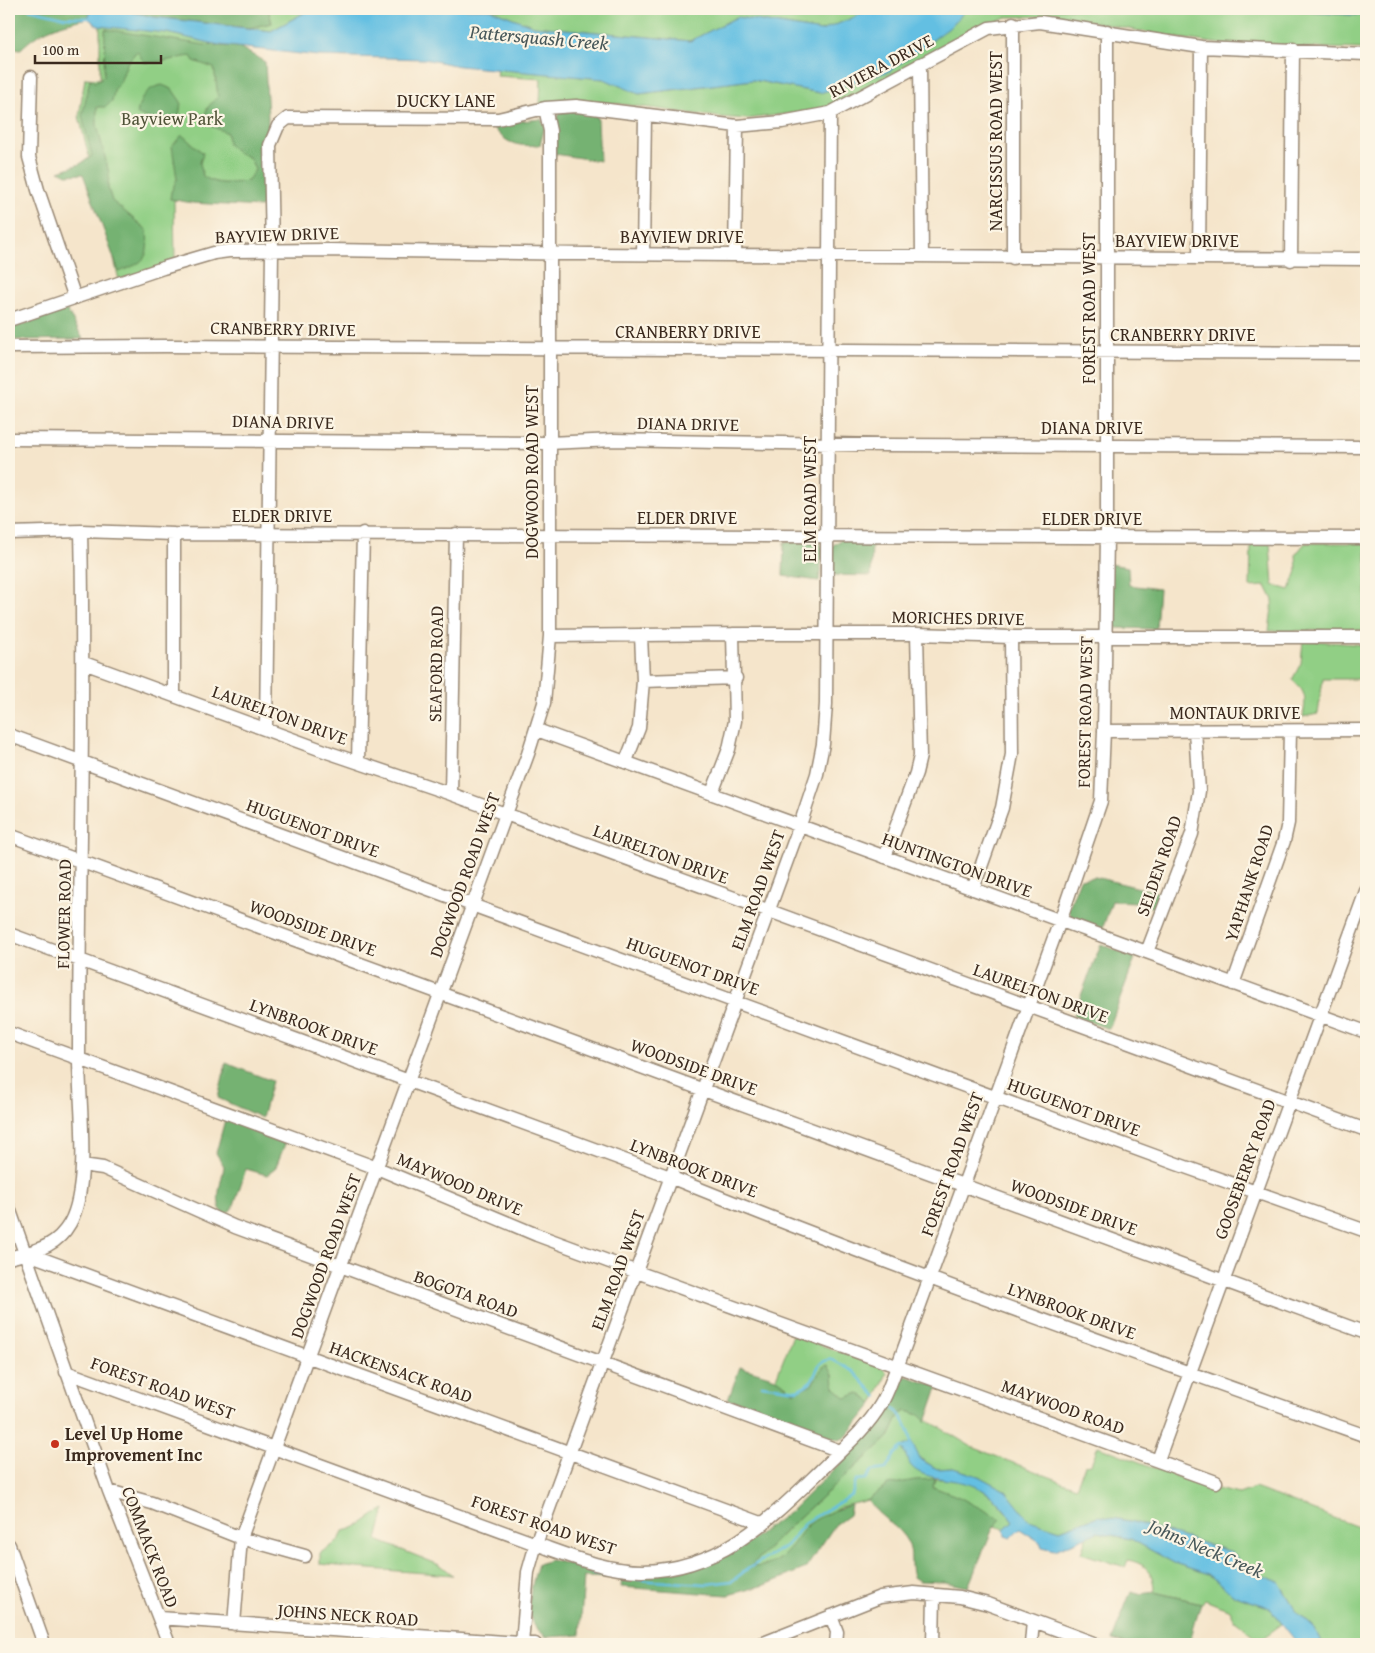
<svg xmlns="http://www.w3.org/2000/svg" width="1375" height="1653" viewBox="0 0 1375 1653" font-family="'Gentium Book Plus',serif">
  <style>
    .green { fill: #91cf85; stroke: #667c52 }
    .forest { fill: #74b272; stroke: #586e48 }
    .water { fill: #64bfe2; stroke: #507480 }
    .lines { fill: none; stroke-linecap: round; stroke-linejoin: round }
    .stream { stroke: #64bfe2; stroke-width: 2.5 }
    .minor-casing { stroke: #988874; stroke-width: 15 }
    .minor { stroke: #fff; stroke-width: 12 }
    .poi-dot { fill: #c8321e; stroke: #fcf5e5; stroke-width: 2 }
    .labels { text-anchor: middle; stroke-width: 4.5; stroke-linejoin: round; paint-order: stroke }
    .street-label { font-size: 18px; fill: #3b2a1e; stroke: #fcf5e5 }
    .park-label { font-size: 18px; fill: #505338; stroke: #fcf5e5 }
    .poi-label { font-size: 18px; font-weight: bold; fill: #3b2a1e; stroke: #fcf5e5; text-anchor: start }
    .water-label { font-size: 19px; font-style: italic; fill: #475759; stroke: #fcf5e5 }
  </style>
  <rect width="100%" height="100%" fill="#fcf5e5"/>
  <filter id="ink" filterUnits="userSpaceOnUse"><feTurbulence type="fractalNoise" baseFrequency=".02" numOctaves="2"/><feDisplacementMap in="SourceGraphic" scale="10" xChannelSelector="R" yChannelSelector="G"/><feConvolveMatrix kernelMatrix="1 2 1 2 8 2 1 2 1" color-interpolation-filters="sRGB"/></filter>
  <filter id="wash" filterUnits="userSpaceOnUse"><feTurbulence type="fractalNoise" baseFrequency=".0096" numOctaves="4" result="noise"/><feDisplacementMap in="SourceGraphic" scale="20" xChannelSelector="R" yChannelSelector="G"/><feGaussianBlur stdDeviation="1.12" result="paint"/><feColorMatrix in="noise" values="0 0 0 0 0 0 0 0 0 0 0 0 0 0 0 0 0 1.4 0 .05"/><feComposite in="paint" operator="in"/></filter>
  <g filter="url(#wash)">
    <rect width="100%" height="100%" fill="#f5e5cb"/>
    <path class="green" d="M 268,9 L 311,9 L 271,31 L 249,28 L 272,23 Z
      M 489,9 L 874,9 L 821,31 L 737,17 L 690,41 L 534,26 Z
      M 967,9 L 1258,9 L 1366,16 L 1366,49 L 1235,46 L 1170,37 L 1063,16 L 1006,17 L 966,34 L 877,88 L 824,109 L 747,119 L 718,117 L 620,104 L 568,100 L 540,104 L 541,79 L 497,76 L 498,69 L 604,79 L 639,94 L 753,80 L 820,93 L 949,28 Z
      M 100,26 L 167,33 L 219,45 L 264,106 L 264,203 L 174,200 L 175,261 L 119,280 L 79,116 L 85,78 L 100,79 Z
      M 1270,543 L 1273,585 L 1290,590 L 1297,571 L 1296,554 L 1305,543 L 1366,543 L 1366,630 L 1269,631 L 1273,600 L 1266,586 L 1250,587 L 1251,545 Z
      M 1303,640 L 1366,645 L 1366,679 L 1323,679 L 1318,714 L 1303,717 C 1306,699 1307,692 1292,680 L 1301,663 Z
      M 793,1335 L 882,1367 L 887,1373 L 873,1404 L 859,1393 L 846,1399 L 834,1387 L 833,1375 L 823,1367 L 812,1384 L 794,1392 L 776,1378 Z
      M 907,1411 L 919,1415 L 972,1447 L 1076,1487 L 1085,1465 L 1091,1464 L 1098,1446 L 1199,1485 L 1239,1494 L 1255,1488 L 1366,1530 L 1366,1644 L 1330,1644 L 1321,1642 L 1315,1629 L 1297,1612 L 1279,1582 L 1248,1570 L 1232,1552 L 1130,1521 L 1098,1516 L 1060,1530 L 1028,1520 L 1006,1491 L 978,1476 L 953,1468 L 937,1469 L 902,1447 L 935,1479 C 974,1478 990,1491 1013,1521 L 1004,1529 L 994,1526 L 1001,1519 L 932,1486 L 935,1479 L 888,1485 L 868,1500 L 840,1507 L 807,1525 L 791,1550 L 772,1565 L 749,1568 L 795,1521 L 889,1437 L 900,1414 Z
      M 385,1509 L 377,1540 L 442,1566 L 453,1575 L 356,1568 L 320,1564 L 320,1553 L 339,1541 L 343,1531 C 359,1529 370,1516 385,1509 Z
      M 1098,1532 L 1131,1539 L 1174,1563 L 1208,1574 L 1235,1596 L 1269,1607 L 1282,1624 L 1260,1640 L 1235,1620 L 1230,1610 L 1205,1600 L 1202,1603 L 1154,1592 C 1154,1573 1147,1564 1128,1560 L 1125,1567 L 1081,1553 L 1088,1534 Z"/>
    <path class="forest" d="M 9,9 L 92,9 L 88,18 C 62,24 40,29 21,49 L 9,48 Z
      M 118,9 L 268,9 L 272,23 L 249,28 L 154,17 Z
      M 105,29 L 205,45 L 239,47 L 265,62 L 268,117 L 267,204 L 260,207 L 192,203 L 170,199 L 171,192 L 177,179 L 172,146 L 182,135 L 203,153 L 200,163 L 203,176 C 217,186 231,183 247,181 L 255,170 L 250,158 L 239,153 L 228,144 L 227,133 L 202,122 L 208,107 L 218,96 L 214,68 L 194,61 L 191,56 C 175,58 159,64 144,62 L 137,51 L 127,63 L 121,80 L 115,88 L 112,101 L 106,107 L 97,107 L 97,125 L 109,173 L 108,188 L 112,201 L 147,230 C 149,260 146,261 119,272 L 83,174 L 67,175 L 59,171 L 80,164 L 92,156 L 82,116 L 90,79 L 95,82 L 104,76 Z
      M 162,85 L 172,89 L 181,102 L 179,118 C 155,131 158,120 137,114 C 140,98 146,88 162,85 Z
      M 594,110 L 598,120 L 600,161 L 555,154 L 557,118 L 561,112 Z
      M 541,119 L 545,126 L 540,145 C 516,147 505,144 491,124 Z
      M 67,310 L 83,339 L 9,340 L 9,329 Z
      M 842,539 L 872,541 L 871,576 L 833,575 L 832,546 Z
      M 784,542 L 819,542 L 823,549 L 819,581 L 783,576 Z
      M 1110,564 L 1128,567 L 1129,585 L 1159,589 L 1156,629 L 1116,628 L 1112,621 Z
      M 1095,877 L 1164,894 L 1153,908 L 1137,902 L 1112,901 L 1102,930 L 1071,917 L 1068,910 L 1080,879 Z
      M 1101,944 L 1135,958 L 1109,1029 L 1073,1016 Z
      M 226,1063 L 272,1081 L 262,1118 L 218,1098 Z
      M 226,1116 L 285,1144 L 275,1169 L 267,1175 L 246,1169 L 233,1208 L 225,1215 C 212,1204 222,1182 224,1166 L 216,1153 Z
      M 828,1365 L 833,1375 L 834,1387 L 846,1398 L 859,1393 L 873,1404 L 846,1437 L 839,1440 L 772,1417 L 740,1402 L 728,1400 L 740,1367 L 776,1378 L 794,1392 L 812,1384 L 823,1367 Z
      M 906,1376 L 938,1387 L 926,1422 L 919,1415 L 907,1411 L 900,1414 L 889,1437 L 795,1521 L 750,1567 C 785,1567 787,1549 806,1527 C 814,1518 839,1508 851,1505 L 849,1515 L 835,1525 L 806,1568 L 768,1584 L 728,1595 L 621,1587 L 622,1578 L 584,1577 L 580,1635 L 547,1637 C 540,1632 534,1627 531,1619 C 525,1608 534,1576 538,1564 L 550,1560 L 631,1576 L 680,1571 L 733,1553 L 791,1511 L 840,1463 L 881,1414 L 899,1377 Z
      M 935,1479 L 933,1487 L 957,1496 L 1001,1519 L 993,1528 L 968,1587 L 945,1582 L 919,1581 L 913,1577 C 909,1566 913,1554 908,1543 C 899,1525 877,1517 868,1500 L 888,1485 L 915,1480 Z
      M 1131,1591 L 1142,1594 L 1154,1592 L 1201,1603 L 1189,1644 L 1126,1644 L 1112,1640 Z"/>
    <path class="water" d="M 92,9 L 118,9 L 154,17 L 271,31 L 311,9 L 489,9 L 534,26 L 690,41 L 737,17 L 821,31 L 874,9 L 967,9 L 949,28 L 890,71 L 820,93 L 753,80 L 639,94 L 604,79 L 459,66 L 424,59 L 319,56 L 219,45 L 167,33 L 98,26 L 88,18 Z
      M 1258,9 L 1366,9 L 1366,16 Z
      M 912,1442 L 920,1459 L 937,1469 L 953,1468 L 978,1476 L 1006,1491 L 1029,1520 L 1060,1530 L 1098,1516 L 1130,1521 L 1232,1552 L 1248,1570 L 1279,1582 L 1297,1612 L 1315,1629 L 1321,1642 L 1330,1644 L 1298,1644 L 1269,1607 L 1235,1596 L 1208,1574 L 1174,1563 L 1131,1539 L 1098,1532 L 1055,1550 L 1042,1547 L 1040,1542 L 1020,1529 L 1011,1538 L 1005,1536 L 1004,1529 L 1013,1521 C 1003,1507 993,1494 977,1487 C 959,1478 925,1481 912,1467 C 908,1463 905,1453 902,1447 Z"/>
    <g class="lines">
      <path class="stream" d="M 29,9 L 63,17 L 91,18
        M 762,1385 L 797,1390 C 802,1388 807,1385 811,1381 C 820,1371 813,1363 831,1359 L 853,1371 L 877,1397
        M 889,1404 C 900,1412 913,1432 911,1446
        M 592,1573 L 651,1581 L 708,1584 L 732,1581 L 749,1568 L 786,1546 L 806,1522 L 852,1495 L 856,1480 L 866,1479 L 872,1471 L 886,1469 L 895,1454 L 902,1447 L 905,1448"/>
    </g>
  </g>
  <g filter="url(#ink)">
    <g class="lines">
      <defs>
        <path id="minor" d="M 920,64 L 922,256
          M 31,77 L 29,157 L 38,190 L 75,298
          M 643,254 L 645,115
          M 735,255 L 737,126
          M 1013,258 L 1013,23
          M 1199,258 L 1201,47
          M 1291,260 L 1293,49
          M 9,320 L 163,268 L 214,253 L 229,251 L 329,250 L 590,254 L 1366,259
          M 9,347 L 165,346 L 1366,353
          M 9,439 L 549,443 L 614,440 L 885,445 L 1366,447
          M 9,533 L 81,531 L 174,534 L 1366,538
          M 550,636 L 733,634 L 917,634 L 1011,637 L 1366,637
          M 84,663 L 330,753 L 451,794 L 1366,1130
          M 643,681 L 736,678
          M 174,695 L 174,534
          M 266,728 L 272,251 L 270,145 L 278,126 L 288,118 L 498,119 L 545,108 L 576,106 L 737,126 L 782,122 L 830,113 L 989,28 L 1040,22 L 1201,47 L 1366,54
          M 537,730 L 1366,1032
          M 1104,731 L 1366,730
          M 9,735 L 1177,1164 L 1366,1231
          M 626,761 L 639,728 L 643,681 L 641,635
          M 358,762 L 363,533
          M 712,793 L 729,749 L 735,721 L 733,634
          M 451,794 L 456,534
          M 9,835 L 1366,1333
          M 885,857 L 916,773 L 920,756 L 917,634
          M 973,889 L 1002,808 L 1012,754 L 1011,637
          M 9,934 L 670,1177 C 899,1270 1133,1353 1366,1436
          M 1147,952 L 1192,834 L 1199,791 L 1195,730
          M 1233,984 L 1284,841 L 1288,823 L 1290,731
          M 9,1033 L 377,1168 L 537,1235 L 637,1272 L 1216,1482
          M 82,1165 L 103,1168 L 235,1227 L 840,1451
          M 9,1208 L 109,1491 L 169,1644
          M 26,1253 L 764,1524
          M 9,1258 C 34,1251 56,1248 70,1223 C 91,1185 79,1103 79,1059 C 79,883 85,707 81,531
          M 66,1372 L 536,1544 C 570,1556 606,1571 642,1571 C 720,1570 768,1521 820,1471 C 841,1450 866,1430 881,1404 C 888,1393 892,1378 898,1365 L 1060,921 L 1101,801 L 1104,731 L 1107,537 L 1107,31
          M 1158,1460 L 1366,891
          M 109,1491 L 152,1503 L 241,1538 L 305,1556
          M 9,1545 L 44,1644
          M 831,1616 L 837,1632 L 836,1644
          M 159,1618 L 535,1644
          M 234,1624 L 241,1538 L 528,754 L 544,703 L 550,636 L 550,131 L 545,108
          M 522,1644 L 528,1572 L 536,1544 L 800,825 L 817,774 L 823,744 L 826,704 L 830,113
          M 761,1644 L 880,1597 L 914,1593 L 960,1597 L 988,1604 L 1096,1644
          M 933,1644 L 934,1595
          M 1031,1644 L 1033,1621"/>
      </defs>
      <use href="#minor" class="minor-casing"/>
      <use href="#minor" class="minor"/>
    </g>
  </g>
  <circle class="poi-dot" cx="55" cy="1444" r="5"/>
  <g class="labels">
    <g class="street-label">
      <text transform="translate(881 66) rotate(-28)" y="6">RIVIERA DRIVE</text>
      <text x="446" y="107">DUCKY LANE</text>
      <text transform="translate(996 141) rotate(-90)" y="6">NARCISSUS ROAD WEST</text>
      <text transform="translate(277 235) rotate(-2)" y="6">BAYVIEW DRIVE</text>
      <text x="682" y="243">BAYVIEW DRIVE</text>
      <text x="1177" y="247">BAYVIEW DRIVE</text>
      <text transform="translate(1089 308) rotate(-90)" y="6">FOREST ROAD WEST</text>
      <text transform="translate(283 329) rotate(1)" y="6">CRANBERRY DRIVE</text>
      <text x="688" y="338">CRANBERRY DRIVE</text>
      <text x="1183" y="341">CRANBERRY DRIVE</text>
      <text transform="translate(283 422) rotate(1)" y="6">DIANA DRIVE</text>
      <text transform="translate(688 424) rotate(1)" y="6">DIANA DRIVE</text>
      <text x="1092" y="434">DIANA DRIVE</text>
      <text transform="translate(532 472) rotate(-90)" y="6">DOGWOOD ROAD WEST</text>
      <text transform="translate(810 499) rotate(-90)" y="6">ELM ROAD WEST</text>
      <text x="282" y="522">ELDER DRIVE</text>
      <text x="687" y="524">ELDER DRIVE</text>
      <text x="1092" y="525">ELDER DRIVE</text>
      <text transform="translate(958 618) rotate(1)" y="6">MORICHES DRIVE</text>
      <text transform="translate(436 664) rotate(-89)" y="6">SEAFORD ROAD</text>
      <text transform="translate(1085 712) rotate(-89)" y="6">FOREST ROAD WEST</text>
      <text x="1235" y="719">MONTAUK DRIVE</text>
      <text transform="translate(280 715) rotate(20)" y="6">LAURELTON DRIVE</text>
      <text transform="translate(313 828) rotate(20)" y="6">HUGUENOT DRIVE</text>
      <text transform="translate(661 854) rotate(20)" y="6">LAURELTON DRIVE</text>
      <text transform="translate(957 865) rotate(20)" y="6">HUNTINGTON DRIVE</text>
      <text transform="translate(1159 866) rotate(-71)" y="6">SELDEN ROAD</text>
      <text transform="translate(465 875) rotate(-70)" y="6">DOGWOOD ROAD WEST</text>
      <text transform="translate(1249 883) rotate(-72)" y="6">YAPHANK ROAD</text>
      <text transform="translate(758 890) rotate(-70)" y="6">ELM ROAD WEST</text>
      <text transform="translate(64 914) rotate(-89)" y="6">FLOWER ROAD</text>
      <text transform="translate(313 928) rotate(20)" y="6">WOODSIDE DRIVE</text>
      <text transform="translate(693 966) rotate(20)" y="6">HUGUENOT DRIVE</text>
      <text transform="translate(1041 993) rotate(20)" y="6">LAURELTON DRIVE</text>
      <text transform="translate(314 1027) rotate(20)" y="6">LYNBROOK DRIVE</text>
      <text transform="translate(694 1067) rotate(20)" y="6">WOODSIDE DRIVE</text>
      <text transform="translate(1074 1107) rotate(20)" y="6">HUGUENOT DRIVE</text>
      <text transform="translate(952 1164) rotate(-70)" y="6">FOREST ROAD WEST</text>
      <text transform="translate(694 1168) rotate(21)" y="6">LYNBROOK DRIVE</text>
      <text transform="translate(1245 1169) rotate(-70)" y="6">GOOSEBERRY ROAD</text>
      <text transform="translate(460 1184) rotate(23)" y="6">MAYWOOD DRIVE</text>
      <text transform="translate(1074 1207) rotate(20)" y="6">WOODSIDE DRIVE</text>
      <text transform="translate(326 1256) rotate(-70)" y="6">DOGWOOD ROAD WEST</text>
      <text transform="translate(618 1270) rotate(-70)" y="6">ELM ROAD WEST</text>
      <text transform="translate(466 1294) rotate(20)" y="6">BOGOTA ROAD</text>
      <text transform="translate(1072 1311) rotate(20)" y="6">LYNBROOK DRIVE</text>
      <text transform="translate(401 1372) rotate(20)" y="6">HACKENSACK ROAD</text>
      <text transform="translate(163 1388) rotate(20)" y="6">FOREST ROAD WEST</text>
      <text transform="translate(1063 1407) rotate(20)" y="6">MAYWOOD ROAD</text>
      <text transform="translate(544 1525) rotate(19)" y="6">FOREST ROAD WEST</text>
      <text transform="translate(150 1547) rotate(69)" y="6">COMMACK ROAD</text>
      <text transform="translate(348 1615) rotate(4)" y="6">JOHNS NECK ROAD</text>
    </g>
    <g class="park-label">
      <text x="172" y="125">Bayview Park</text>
    </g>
    <g class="poi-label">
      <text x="65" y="1440">Level Up Home<tspan x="65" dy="21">Improvement Inc</tspan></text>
    </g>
    <g class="water-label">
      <text transform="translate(539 37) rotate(5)" y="7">Pattersquash Creek</text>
      <text transform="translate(1206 1548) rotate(23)" y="7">Johns Neck Creek</text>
    </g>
  </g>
  <rect width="1375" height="1653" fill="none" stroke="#fcf5e5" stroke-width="30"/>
  <path d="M35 55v8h126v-8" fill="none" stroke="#3b2a1e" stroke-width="2.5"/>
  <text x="42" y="55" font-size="15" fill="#3b2a1e" stroke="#fcf5e5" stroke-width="4" paint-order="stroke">100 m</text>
</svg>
